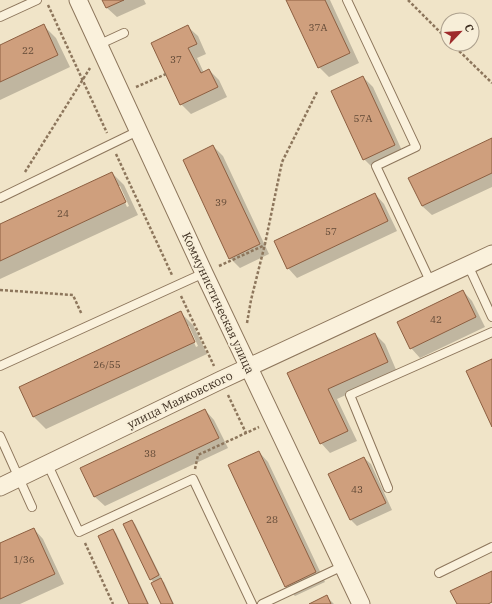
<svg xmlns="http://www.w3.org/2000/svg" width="492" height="604" viewBox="0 0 492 604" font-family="'IBM Plex Serif',serif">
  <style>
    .shadow { fill: #0003; fill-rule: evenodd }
    .building { fill: #cf9f7d; stroke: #8d5f41 }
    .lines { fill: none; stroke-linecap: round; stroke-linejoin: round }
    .lane-casing { stroke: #8d765c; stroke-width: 10 }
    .street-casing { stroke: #8d765c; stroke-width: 19 }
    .path { stroke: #8d765c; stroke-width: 2.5; stroke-dasharray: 3 2; stroke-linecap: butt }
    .lane { stroke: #faf1dc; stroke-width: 8 }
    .street { stroke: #faf1dc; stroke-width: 17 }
    .labels { text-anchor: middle; stroke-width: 4; stroke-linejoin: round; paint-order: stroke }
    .number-label { font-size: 10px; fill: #624a37 }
    .street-label { font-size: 12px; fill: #3d2e20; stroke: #f7eed8 }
  </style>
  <rect width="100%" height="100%" fill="#f0e4c8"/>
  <path class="shadow" d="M 103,0 L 144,0 L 146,4 L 117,17 L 107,8 Z
    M 288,0 L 330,0 L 359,63 L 329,77 L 319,67 Z
    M 44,26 L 56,38 L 70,67 L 0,100 L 0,46 Z
    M 188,27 L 198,36 L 206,54 L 197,58 L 204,73 L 209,70 L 219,80 L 227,97 L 191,114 L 181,104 Z
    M 363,77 L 373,87 L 404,155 L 374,169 L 364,159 Z
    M 492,139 L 492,187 L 432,215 L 422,206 Z
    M 213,146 L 223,156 L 269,254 L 240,268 L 230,258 Z
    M 112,173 L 124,185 L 138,215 L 0,279 L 0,225 ZM 118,186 L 120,186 L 129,206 L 127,207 Z
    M 375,194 L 384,204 L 397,231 L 297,278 L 288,268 Z
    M 463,291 L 472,301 L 485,327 L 420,358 L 411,348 Z
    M 181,313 L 193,325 L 207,354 L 46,429 L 34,417 ZM 187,326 L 189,326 L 198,346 L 196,347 Z
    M 375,334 L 385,344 L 397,372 L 337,399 L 357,441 L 330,453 L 321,443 L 289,373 Z
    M 205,410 L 214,420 L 228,448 L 105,506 L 95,497 L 81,468 Z
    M 259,452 L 268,462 L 325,582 L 295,596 L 285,586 Z
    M 364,458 L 371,464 L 392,510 L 357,526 L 351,520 Z
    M 132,521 L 135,524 L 162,579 L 160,579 L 164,582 L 174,604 L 162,604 L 154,583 L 151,579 Z
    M 34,529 L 43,539 L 64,584 L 20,604 L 0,604 L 0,545 Z
    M 113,530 L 116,533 L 149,604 L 130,604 Z
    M 327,597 L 334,604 L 311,604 Z"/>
  <path class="building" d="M 102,0 L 124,0 L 106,8 Z
    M 286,0 L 325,0 L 350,53 L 318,68 Z
    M 44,24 L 58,55 L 0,82 L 0,45 Z
    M 188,25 L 197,44 L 188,48 L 201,73 L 209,69 L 218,87 L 180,105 L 151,43 Z
    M 363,76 L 395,145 L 363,160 L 331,91 Z
    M 492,138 L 492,173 L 422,206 L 408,178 Z
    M 213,145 L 260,244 L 229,259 L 183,160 Z
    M 112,172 L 126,202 L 0,261 L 0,224 Z
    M 375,193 L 388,221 L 287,269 L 274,241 Z
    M 463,290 L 476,317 L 410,349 L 397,322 Z
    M 181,311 L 195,342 L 33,417 L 19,387 Z
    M 375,333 L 388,362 L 328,389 L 348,431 L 320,444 L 287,373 Z
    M 492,359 L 492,427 L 466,371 Z
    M 205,409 L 219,438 L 94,497 L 80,468 Z
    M 259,451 L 316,572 L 285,587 L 228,465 Z
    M 364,457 L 386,503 L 350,520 L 328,474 Z
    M 132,520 L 159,575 L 150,580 L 123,524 Z
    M 34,528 L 55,574 L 0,599 L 0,543 Z
    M 113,529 L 148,604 L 129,604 L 98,536 Z
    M 492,571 L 492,602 L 488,604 L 457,604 L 450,591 Z
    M 161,578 L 173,604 L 161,604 L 151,583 Z
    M 327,595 L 331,604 L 309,604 Z"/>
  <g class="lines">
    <defs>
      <path id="lane" d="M 347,0 L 416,147 L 376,166 L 431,283
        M 0,17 L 37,0
        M 98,45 L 124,33
        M 0,198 L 138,131
        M 468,265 L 492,317
        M 0,366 L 204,273
        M 0,436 L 32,507
        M 48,465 L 79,532 L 193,479 L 252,604
        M 388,488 L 350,395 L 492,332
        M 439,573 L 492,547
        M 262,604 L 343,566"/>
      <path id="street" d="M 78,0 L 204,273 L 361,604
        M 0,487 L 221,380 L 492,254"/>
    </defs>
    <use href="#lane" class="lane-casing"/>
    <use href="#street" class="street-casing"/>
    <path class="path" d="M 408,0 L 448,40
      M 48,5 L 107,133
      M 452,44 L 492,83
      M 136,87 L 166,74
      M 116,154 L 172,275
      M 25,172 L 90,68
      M 219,266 L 265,245
      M 0,290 L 73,295 L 82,315
      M 181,296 L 214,366
      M 247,323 L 251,300 L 265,244 L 282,162 L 317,92
      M 228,395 L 246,433
      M 195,469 L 198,455 L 259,427
      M 85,543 L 113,604"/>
    <use href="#lane" class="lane"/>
    <use href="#street" class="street"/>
  </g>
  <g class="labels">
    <g class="number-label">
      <text x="318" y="31">37А</text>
      <text x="28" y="54">22</text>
      <text x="176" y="63">37</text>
      <text x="363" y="122">57А</text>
      <text x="221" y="206">39</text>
      <text x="63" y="217">24</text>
      <text x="331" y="235">57</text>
      <text x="436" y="323">42</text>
      <text x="107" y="368">26/55</text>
      <text x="150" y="457">38</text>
      <text x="357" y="493">43</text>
      <text x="272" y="523">28</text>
      <text x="24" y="563">1/36</text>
    </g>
    <g class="street-label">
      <text transform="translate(218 303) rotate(65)" y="4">Коммунистическая улица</text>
      <text transform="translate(180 400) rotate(-26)" y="4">улица Маяковского</text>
    </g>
  </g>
  <g transform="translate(460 32) rotate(65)"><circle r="19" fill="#f7eed8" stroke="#ada18e"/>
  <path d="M0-3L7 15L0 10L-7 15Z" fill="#9e2a2b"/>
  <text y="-6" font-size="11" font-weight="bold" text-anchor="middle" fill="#3d2e20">С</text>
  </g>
</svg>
